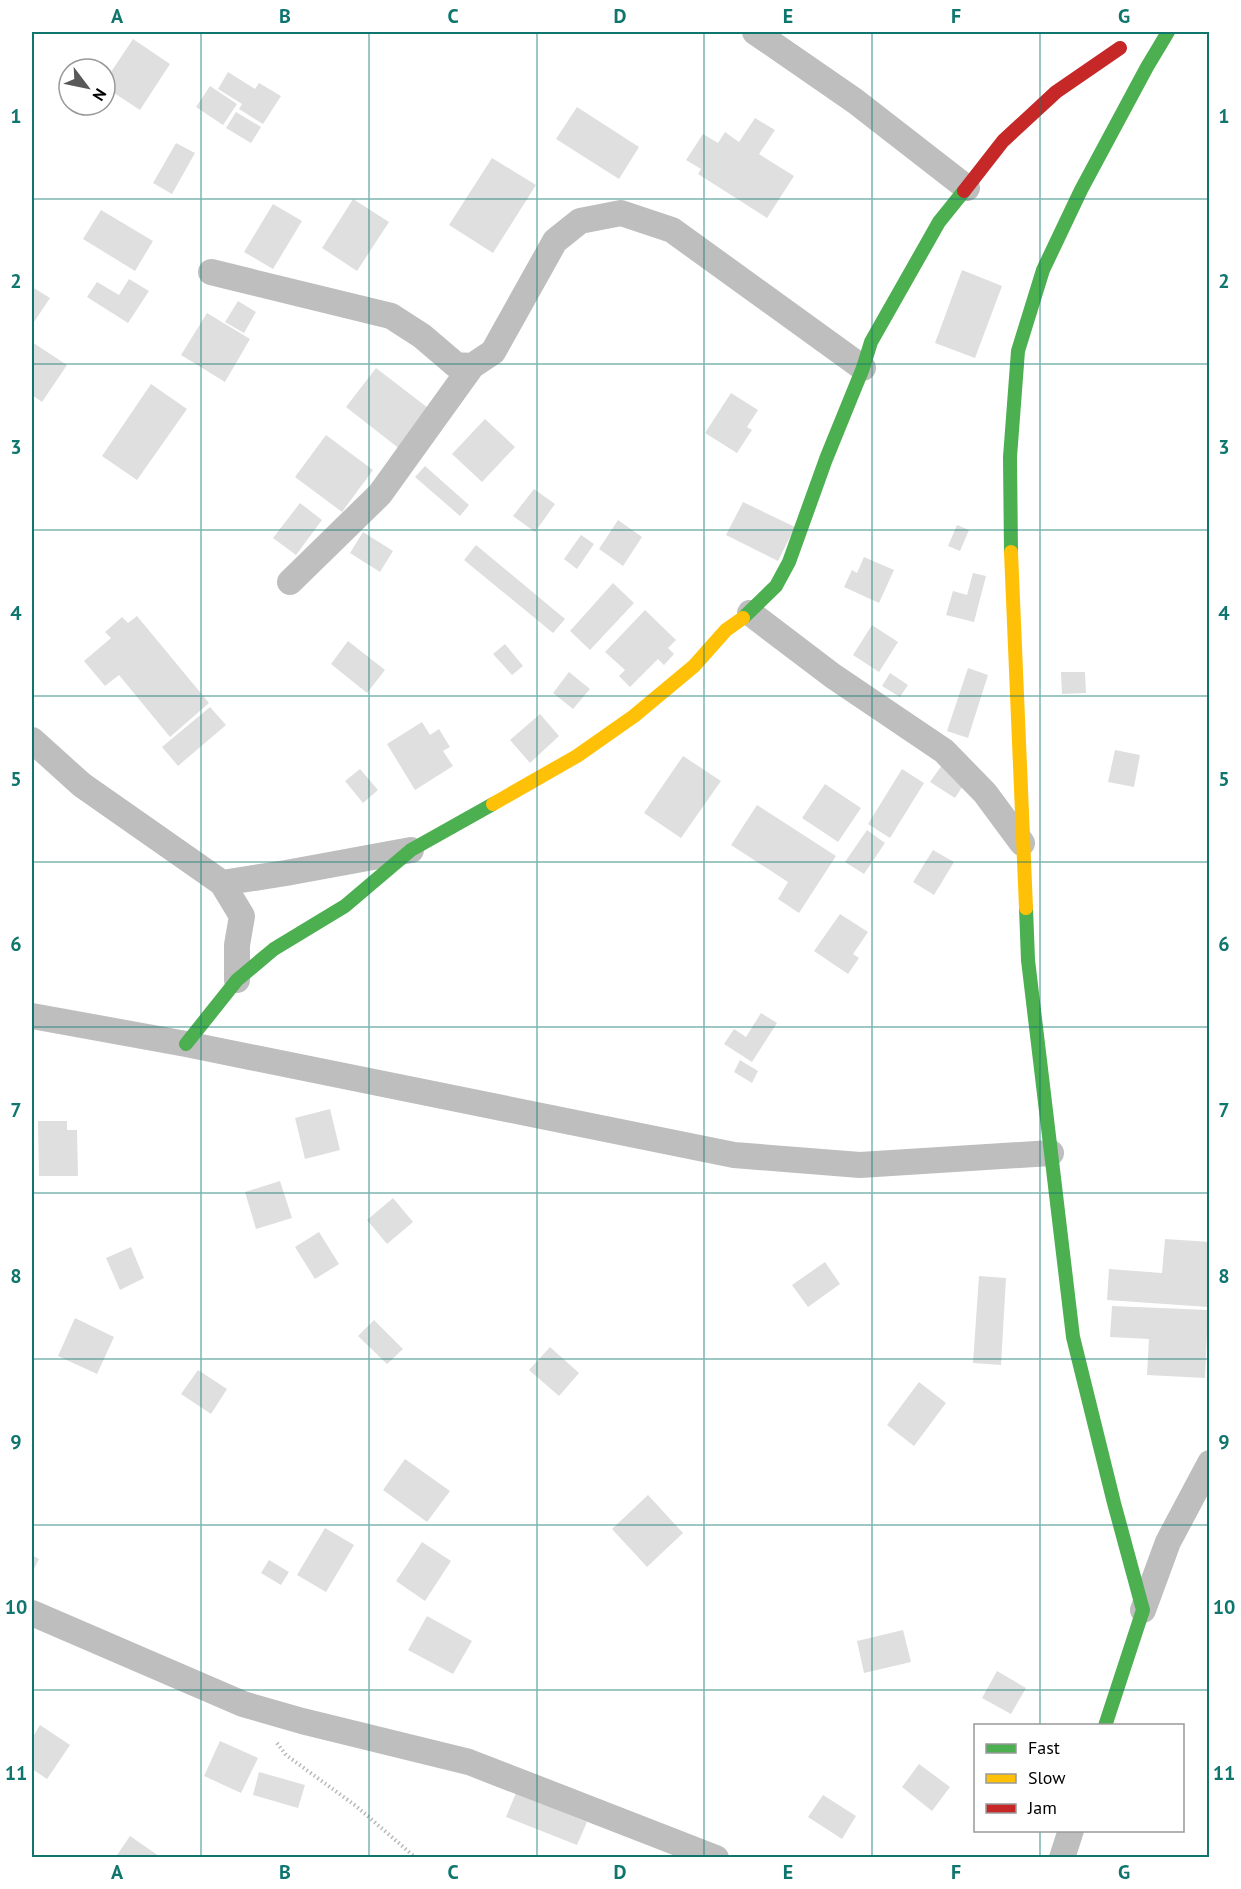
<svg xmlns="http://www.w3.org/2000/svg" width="1241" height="1889" viewBox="0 0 1241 1889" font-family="'PT Sans',sans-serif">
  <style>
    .building { fill: #dfdfdf }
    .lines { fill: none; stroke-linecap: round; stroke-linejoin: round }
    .path { stroke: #b9b9b9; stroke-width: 4; stroke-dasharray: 1.5 3; stroke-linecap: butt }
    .street { stroke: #bebebe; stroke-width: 26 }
    .fast { stroke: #4caf50; stroke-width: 14 }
    .slow { stroke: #ffc107; stroke-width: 14 }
    .jam { stroke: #c62828; stroke-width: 14 }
    .grid { fill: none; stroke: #0f766e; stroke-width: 1.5; stroke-opacity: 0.55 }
    .neatline { fill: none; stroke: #0f766e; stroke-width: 2 }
    .grid-label { font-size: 20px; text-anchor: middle; font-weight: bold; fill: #0f766e }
  </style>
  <rect width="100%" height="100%" fill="#fff"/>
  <path class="building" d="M 133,39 L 170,64 L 140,110 L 105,87 L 105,81 Z
    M 228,72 L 255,89 L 259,83 L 281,96 L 263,124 L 239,109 L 242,104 L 218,89 Z
    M 210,86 L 237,104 L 223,125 L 196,107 Z
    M 577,107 L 639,147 L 619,179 L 556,139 Z
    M 236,112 L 261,127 L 251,143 L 226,128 Z
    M 755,118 L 775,130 L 759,154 L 794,176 L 767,218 L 698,174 L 701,169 L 686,160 L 703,134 L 718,143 L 725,132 L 739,142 Z
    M 176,143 L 195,153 L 172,194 L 153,183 Z
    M 492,158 L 536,185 L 493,253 L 449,225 Z
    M 353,199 L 389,222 L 357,271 L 322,248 Z
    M 273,204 L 302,221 L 273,269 L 244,252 Z
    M 101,210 L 153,241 L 135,271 L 83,239 Z
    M 962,270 L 1002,286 L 975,358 L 935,343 Z
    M 129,279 L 149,291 L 128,323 L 87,297 L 97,282 L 119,295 Z
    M 34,288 L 50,298 L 32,325 L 32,292 Z
    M 238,301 L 256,312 L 244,333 L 225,322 Z
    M 207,313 L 250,339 L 225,382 L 181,355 Z
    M 32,342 L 67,365 L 42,402 L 32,395 Z
    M 376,368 L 432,411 L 401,450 L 346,407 Z
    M 151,384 L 187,409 L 137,480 L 102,456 Z
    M 731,393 L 758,410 L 747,427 L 752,430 L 737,453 L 705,433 Z
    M 485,419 L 515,447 L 482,482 L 452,454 Z
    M 326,435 L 373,470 L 342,512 L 295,477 Z
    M 425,466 L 469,505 L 460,516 L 415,477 Z
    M 534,489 L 555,504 L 535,532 L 513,516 Z
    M 743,502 L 795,527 L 778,561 L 726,535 Z
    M 300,503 L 322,520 L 296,555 L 273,538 Z
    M 618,520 L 642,537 L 623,566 L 599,549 Z
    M 957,525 L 969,530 L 960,551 L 948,546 Z
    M 363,532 L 393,551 L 380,572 L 350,553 Z
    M 581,535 L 594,544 L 577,569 L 564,559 Z
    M 476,545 L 565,619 L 553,633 L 464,560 Z
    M 864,557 L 894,570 L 879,603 L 844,587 L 852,570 L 857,573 Z
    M 973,573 L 986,576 L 974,622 L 946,615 L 953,591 L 967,595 Z
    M 613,583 L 634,603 L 590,650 L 570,631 Z
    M 645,610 L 676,640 L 668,648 L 674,654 L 664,665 L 658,659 L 630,687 L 619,676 L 625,670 L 605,652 Z
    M 137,616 L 209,703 L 170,737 L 119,675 L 105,686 L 84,661 L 111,638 L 105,632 L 122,617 L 128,623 Z
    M 872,625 L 898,642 L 879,672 L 853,655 Z
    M 348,641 L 385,670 L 367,693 L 331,664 Z
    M 505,644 L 523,666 L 512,675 L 493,654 Z
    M 968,668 L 988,675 L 968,738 L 947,731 Z
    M 569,672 L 590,689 L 573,709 L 553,693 Z
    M 1061,672 L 1085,672 L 1086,693 L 1062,694 Z
    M 890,673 L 908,685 L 900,697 L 882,686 Z
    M 210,707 L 226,725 L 178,766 L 162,747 Z
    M 540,714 L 559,736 L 530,763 L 510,740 Z
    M 422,722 L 430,735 L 439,729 L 450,747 L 443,751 L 453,766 L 415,790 L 387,744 Z
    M 1115,750 L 1140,755 L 1134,787 L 1108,782 Z
    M 683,756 L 721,781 L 681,838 L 644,813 Z
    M 942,765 L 966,781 L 955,798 L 930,782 Z
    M 360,769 L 378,790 L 363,803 L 345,781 Z
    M 902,769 L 924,783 L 890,838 L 868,824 Z
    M 825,784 L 861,808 L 838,842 L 802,818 Z
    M 757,805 L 836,856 L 799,913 L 778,899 L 788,882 L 731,845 Z
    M 867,830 L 885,843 L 864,874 L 845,862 Z
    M 933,850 L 954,862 L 934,895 L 913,882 Z
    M 840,914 L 868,932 L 853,954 L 859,958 L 848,974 L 814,951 Z
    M 761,1013 L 777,1023 L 752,1062 L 724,1044 L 734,1029 L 746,1037 Z
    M 740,1060 L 758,1071 L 752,1083 L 734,1072 Z
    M 330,1109 L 340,1150 L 305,1159 L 295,1118 Z
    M 38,1121 L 67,1121 L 67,1130 L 77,1130 L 78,1176 L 39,1176 Z
    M 280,1181 L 292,1218 L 256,1229 L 245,1192 Z
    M 393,1198 L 413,1222 L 387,1244 L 367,1220 Z
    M 319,1232 L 339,1264 L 315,1279 L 295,1247 Z
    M 1165,1239 L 1210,1242 L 1208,1307 L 1107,1300 L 1109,1269 L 1162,1273 Z
    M 131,1247 L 144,1278 L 120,1290 L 106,1258 Z
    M 825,1262 L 840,1284 L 808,1307 L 792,1285 Z
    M 979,1276 L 1006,1278 L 1001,1365 L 973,1363 Z
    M 1112,1306 L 1208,1310 L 1205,1378 L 1147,1375 L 1149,1339 L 1110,1337 Z
    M 75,1318 L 114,1337 L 97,1374 L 58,1356 Z
    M 374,1320 L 403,1349 L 387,1364 L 358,1336 Z
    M 550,1347 L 579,1373 L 559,1396 L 529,1370 Z
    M 198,1370 L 227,1389 L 211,1414 L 181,1394 Z
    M 919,1382 L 946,1403 L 914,1446 L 887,1425 Z
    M 405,1459 L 450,1491 L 427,1522 L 383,1490 Z
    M 648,1495 L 683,1533 L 647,1567 L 612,1529 Z
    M 325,1528 L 354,1545 L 326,1592 L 297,1575 Z
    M 422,1542 L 451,1561 L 425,1601 L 396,1581 Z
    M 32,1555 L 39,1559 L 32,1573 Z
    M 269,1560 L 289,1572 L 281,1585 L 261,1573 Z
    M 427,1616 L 472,1641 L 453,1674 L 408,1650 Z
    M 903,1630 L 911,1662 L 864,1673 L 857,1641 Z
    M 997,1671 L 1026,1688 L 1011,1714 L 982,1698 Z
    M 40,1725 L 70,1745 L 47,1779 L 32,1769 L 32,1738 Z
    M 220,1741 L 258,1758 L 241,1793 L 204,1776 Z
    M 919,1764 L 950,1787 L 932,1811 L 902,1787 Z
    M 259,1772 L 305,1785 L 298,1808 L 253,1795 Z
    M 516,1793 L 587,1822 L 577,1845 L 506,1817 Z
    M 823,1795 L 856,1816 L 842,1839 L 808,1817 Z
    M 130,1836 L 162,1858 L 115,1858 Z"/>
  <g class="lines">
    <path class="path" d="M 277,1743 L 286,1755 L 356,1806 L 416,1858"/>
    <path class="street" d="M 755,32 L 855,101 L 967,188
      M 211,272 L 391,316 L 422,336 L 456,365 L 472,366 L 493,352 L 555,241 L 580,221 L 621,213 L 672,230 L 863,368
      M 290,582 L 380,494 L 472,366
      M 750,613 L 833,676 L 944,751 L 985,793 L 1022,843
      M 32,740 L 82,785 L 222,883 L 286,873 L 411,850
      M 222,883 L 242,916 L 237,945 L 237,980
      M 32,1016 L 186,1044 L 734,1155 L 860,1165 L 1051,1153
      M 1143,1610 L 1168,1542 L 1210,1463
      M 32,1613 L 243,1704 L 302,1721 L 469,1762 L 716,1858
      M 1062,1858 L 1071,1830"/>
    <path class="fast" d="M 1011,552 L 1010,457 L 1018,351 L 1043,270 L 1081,190 L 1147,67 L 1168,32
      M 743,618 L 776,586 L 789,562 L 826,459 L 863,368 L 871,342 L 939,222 L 964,191
      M 1026,908 L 1028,960 L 1073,1337 L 1114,1503 L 1143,1610 L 1105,1726
      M 186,1044 L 237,980 L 274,949 L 345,906 L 411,850 L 493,804"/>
    <path class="slow" d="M 1011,552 L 1026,908
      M 493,804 L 577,756 L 634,716 L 694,666 L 726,630 L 743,618"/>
    <path class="jam" d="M 964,191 L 1003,141 L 1056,92 L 1120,48"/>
  </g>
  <path class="grid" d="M 201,32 L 201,1858M 369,32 L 369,1858M 537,32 L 537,1858M 704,32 L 704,1858M 872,32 L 872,1858M 1040,32 L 1040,1726M 32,199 L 1210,199M 32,364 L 1210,364M 32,530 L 1210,530M 32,696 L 1210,696M 32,862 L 1210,862M 32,1027 L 1210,1027M 32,1193 L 1210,1193M 32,1359 L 1210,1359M 32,1525 L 1210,1525M 32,1690 L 1210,1690M 1040,1830 L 1040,1858"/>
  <rect width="1241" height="1889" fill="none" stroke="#ffffff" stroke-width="66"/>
  <rect x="974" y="1724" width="210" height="108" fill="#ffffff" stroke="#999999" stroke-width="1.5"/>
  <rect x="986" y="1744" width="30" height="9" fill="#4caf50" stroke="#999999" stroke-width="1.5"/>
  <text x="1028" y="1754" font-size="18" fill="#000000">Fast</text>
  <rect x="986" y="1774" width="30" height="9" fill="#ffc107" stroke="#999999" stroke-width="1.5"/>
  <text x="1028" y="1784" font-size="18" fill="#000000">Slow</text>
  <rect x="986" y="1804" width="30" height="9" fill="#c62828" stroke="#999999" stroke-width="1.5"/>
  <text x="1028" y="1814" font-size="18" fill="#000000">Jam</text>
  <g transform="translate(87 87) rotate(122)"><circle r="28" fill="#ffffff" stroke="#999999" stroke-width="1.5"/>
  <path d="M0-4.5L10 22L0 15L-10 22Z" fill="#595959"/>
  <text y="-9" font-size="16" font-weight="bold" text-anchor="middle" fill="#000000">N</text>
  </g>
  <rect x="33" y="33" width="1175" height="1823" class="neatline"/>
  <g class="grid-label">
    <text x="117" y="23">A</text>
    <text x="285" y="23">B</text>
    <text x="453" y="23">C</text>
    <text x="620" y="23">D</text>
    <text x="788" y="23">E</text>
    <text x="956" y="23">F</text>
    <text x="1124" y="23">G</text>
    <text x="16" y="123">1</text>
    <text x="1224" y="123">1</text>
    <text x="16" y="288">2</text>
    <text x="1224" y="288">2</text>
    <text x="16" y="454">3</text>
    <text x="1224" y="454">3</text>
    <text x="16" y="620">4</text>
    <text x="1224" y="620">4</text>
    <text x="16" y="786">5</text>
    <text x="1224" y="786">5</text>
    <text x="16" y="951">6</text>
    <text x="1224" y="951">6</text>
    <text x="16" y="1117">7</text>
    <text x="1224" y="1117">7</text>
    <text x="16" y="1283">8</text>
    <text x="1224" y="1283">8</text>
    <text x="16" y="1449">9</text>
    <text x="1224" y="1449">9</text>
    <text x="16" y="1614">10</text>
    <text x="1224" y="1614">10</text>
    <text x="16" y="1780">11</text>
    <text x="1224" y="1780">11</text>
    <text x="117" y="1879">A</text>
    <text x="285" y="1879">B</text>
    <text x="453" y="1879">C</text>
    <text x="620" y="1879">D</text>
    <text x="788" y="1879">E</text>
    <text x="956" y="1879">F</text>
    <text x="1124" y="1879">G</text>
  </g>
</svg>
